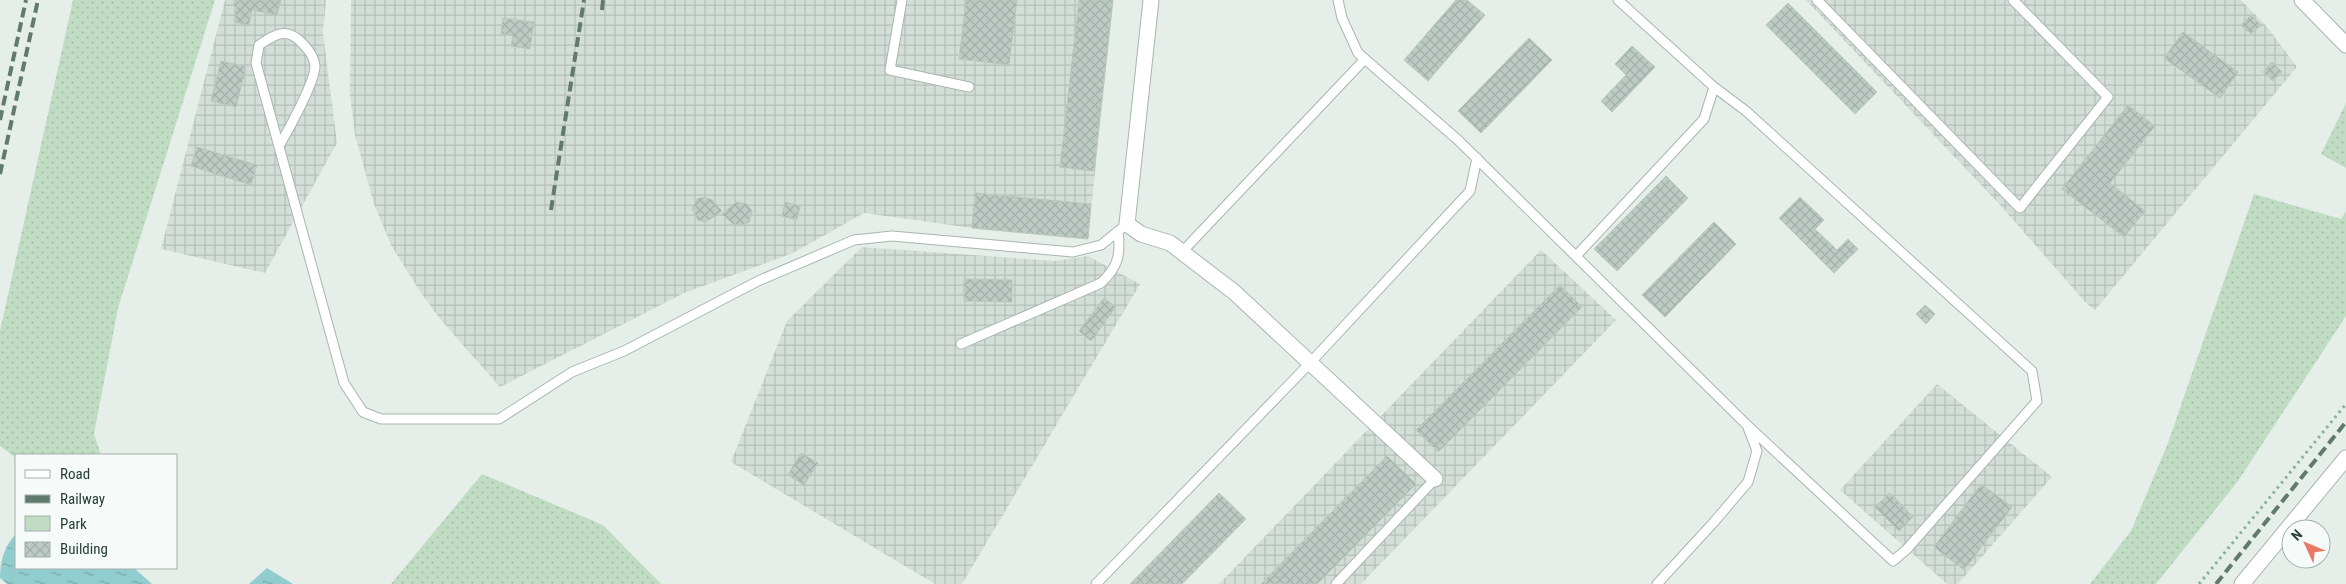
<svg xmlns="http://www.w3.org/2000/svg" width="2346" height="584" viewBox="0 0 2346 584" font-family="'Roboto Condensed',sans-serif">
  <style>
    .industrial { fill: url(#industrial-grid) }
    .green { fill: url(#green-dots) }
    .water { fill: url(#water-ripples) }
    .building { fill: url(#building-cross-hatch); stroke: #b8c7bf }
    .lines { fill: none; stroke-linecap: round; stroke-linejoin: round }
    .service-casing { stroke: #a8b6af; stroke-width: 11 }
    .minor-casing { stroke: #a8b6af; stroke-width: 17 }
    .path { stroke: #88b09f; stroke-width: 3; stroke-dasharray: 2.5 4; stroke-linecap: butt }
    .service { stroke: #fff; stroke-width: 9 }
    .minor { stroke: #fff; stroke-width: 15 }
    .rail { stroke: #607a70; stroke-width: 4; stroke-dasharray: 10 5; stroke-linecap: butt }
  </style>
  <defs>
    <pattern id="industrial-grid" width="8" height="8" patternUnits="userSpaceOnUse" patternTransform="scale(1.25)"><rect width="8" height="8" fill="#d4ded8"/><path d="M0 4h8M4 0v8" fill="none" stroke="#b6c0ba"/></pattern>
    <pattern id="green-dots" width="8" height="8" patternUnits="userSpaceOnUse" patternTransform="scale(1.25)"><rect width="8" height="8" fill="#c0ddc4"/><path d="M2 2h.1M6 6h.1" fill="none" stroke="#a5bfa9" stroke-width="1.8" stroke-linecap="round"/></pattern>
    <pattern id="water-ripples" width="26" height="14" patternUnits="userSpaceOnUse" patternTransform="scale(1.25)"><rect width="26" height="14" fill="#91cdcf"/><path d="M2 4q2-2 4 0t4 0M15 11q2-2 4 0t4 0" fill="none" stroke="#76a8a9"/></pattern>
    <pattern id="building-cross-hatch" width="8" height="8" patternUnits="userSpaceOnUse" patternTransform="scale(1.25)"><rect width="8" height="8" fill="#becbc5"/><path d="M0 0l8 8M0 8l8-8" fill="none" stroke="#a3afaa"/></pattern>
  </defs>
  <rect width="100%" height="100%" fill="#e5eee9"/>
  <path class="industrial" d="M 225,0 L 326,0 L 323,33 L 337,143 L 265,273 L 161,249 Z
    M 351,0 L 1113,0 L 1088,239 L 972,228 L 864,213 L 793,253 L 684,293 L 500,387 L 440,319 L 419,290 L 391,245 L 374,204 L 355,135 L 350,95 Z
    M 1806,0 L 2241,0 L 2268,28 L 2297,67 L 2095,310 L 2086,303 L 2001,206 Z
    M 862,247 L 1055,261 L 1088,256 L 1140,284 L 962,584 L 935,584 L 731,462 L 787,321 Z
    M 1541,250 L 1616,320 L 1361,584 L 1219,584 Z
    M 1937,384 L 2052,477 L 1958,584 L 1947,584 L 1840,490 Z"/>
  <path class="green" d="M 73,0 L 215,0 L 118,308 L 94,434 L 101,455 L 16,455 L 16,458 L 0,446 L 0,331 Z
    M 2346,103 L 2346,168 L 2321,154 Z
    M 2254,194 L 2341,219 L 2346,211 L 2346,316 L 2238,481 L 2156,584 L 2090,584 L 2131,531 L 2168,443 Z
    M 482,474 L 603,525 L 661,584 L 391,584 Z"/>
  <path class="water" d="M 16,534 L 16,568 L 134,568 L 152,584 L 7,584 L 0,578 C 0,562 4,546 16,534 Z
    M 267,568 L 293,584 L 249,584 Z"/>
  <path class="building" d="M 234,0 L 281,0 L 277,15 L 252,10 L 249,25 L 234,22 L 237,7 L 234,6 Z
    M 966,0 L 1017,0 L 1009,65 L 959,59 Z
    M 1079,0 L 1113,0 L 1094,171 L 1060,167 Z
    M 1456,0 L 1467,0 L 1485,15 L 1428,81 L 1404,60 Z
    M 1788,3 L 1877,92 L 1855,114 L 1766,25 Z
    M 2251,15 L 2261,25 L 2251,34 L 2241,25 Z
    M 503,18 L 534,22 L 530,49 L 511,46 L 513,35 L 501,34 Z
    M 2183,32 L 2238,72 L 2220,98 L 2164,58 Z
    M 1529,38 L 1552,60 L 1481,133 L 1458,111 Z
    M 1632,46 L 1655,67 L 1612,112 L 1601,101 L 1626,75 L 1615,64 Z
    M 221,61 L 246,67 L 236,107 L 211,101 Z
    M 2272,62 L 2282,72 L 2273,81 L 2263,72 Z
    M 2128,105 L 2155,126 L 2110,183 L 2145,211 L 2124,237 L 2062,189 Z
    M 197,147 L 257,165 L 251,185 L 191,166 Z
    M 1666,176 L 1688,198 L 1617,271 L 1594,249 Z
    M 975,193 L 1091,204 L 1088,239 L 972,228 Z
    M 705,197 L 712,200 L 722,211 L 706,222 L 698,220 L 692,209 L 697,199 Z
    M 1800,197 L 1824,220 L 1815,229 L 1837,250 L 1848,239 L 1858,249 L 1834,273 L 1779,218 Z
    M 736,202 L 747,204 L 752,211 L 749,222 L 741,226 L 733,224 L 722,214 Z
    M 785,202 L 800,206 L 797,220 L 782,216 Z
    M 1714,222 L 1736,244 L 1665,317 L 1642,295 Z
    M 964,279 L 1012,280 L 1012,302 L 964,301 Z
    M 1560,285 L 1582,307 L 1438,452 L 1416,430 Z
    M 1104,298 L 1116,307 L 1091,341 L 1079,331 Z
    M 1925,305 L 1935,314 L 1926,324 L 1916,314 Z
    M 801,453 L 818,463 L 804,485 L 788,475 Z
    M 1387,456 L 1416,484 L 1317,584 L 1261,584 Z
    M 1981,484 L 2012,507 L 1964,570 L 1934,547 Z
    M 1219,493 L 1246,519 L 1182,584 L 1130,584 Z
    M 1890,493 L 1913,517 L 1899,531 L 1875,507 Z"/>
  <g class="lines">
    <defs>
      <path id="service" d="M 902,0 L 890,70 L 969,87
        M 1338,0 L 1342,18 L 1358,53 L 1458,140 L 1747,425 L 1757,451 L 1748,482 L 1714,522 L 1657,584
        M 1817,0 L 2020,208 L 2108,97 L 2013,0
        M 1714,87 L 1746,111 L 2032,371 L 2037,401 L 1907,549 L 1893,561 L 1747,425
        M 279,146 C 288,131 315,82 315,66 C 314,55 306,47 299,40 C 284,27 273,36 259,45 L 256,63 L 344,383 L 363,412 L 381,419 L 499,419 L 572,372 L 624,351 L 758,281 L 854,240 L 892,236 L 1073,252 L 1101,245 L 1127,224
        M 1182,252 L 1365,59
        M 1576,256 L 1704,119 L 1714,87 L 1618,0
        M 961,344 L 1101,283 C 1118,267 1121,255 1118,232
        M 1096,584 L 1310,363 L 1470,191 L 1477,158
        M 1336,584 L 1435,479"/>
      <path id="minor" d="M 1151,0 L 1127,224 L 1141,234 L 1170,243 L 1234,292 L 1435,479
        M 2302,0 L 2346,45
        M 2242,584 L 2346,458"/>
    </defs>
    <use href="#service" class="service-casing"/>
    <use href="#minor" class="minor-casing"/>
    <path class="path" d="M 2199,584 L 2346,404"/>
    <use href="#service" class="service"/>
    <use href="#minor" class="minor"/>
    <path class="rail" d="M 602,10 L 603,0
      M 0,120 L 26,0
      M 0,174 L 38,0
      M 551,210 L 584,0
      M 2216,584 L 2346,422"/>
  </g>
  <rect x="15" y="454" width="162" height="115" fill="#f6faf8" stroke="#a2afaa"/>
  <rect x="25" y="470" width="25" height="8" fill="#ffffff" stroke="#a2afaa"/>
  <text x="60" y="479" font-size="15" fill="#253f35">Road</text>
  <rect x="25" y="495" width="25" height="8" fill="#607a70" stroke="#a2afaa"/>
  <text x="60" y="504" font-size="15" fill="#253f35">Railway</text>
  <rect x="25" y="516" width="25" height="15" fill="#c0ddc4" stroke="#a2afaa"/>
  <text x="60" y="529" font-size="15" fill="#253f35">Park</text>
  <rect x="25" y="542" width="25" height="15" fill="url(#building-cross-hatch)" stroke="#a2afaa"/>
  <text x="60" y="554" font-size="15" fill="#253f35">Building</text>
  <g transform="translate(2306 544) rotate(314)"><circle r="24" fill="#f6faf8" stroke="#a2afaa"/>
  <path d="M0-4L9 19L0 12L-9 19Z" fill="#eb7866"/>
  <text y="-8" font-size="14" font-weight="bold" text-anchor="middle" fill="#253f35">N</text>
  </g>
</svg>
